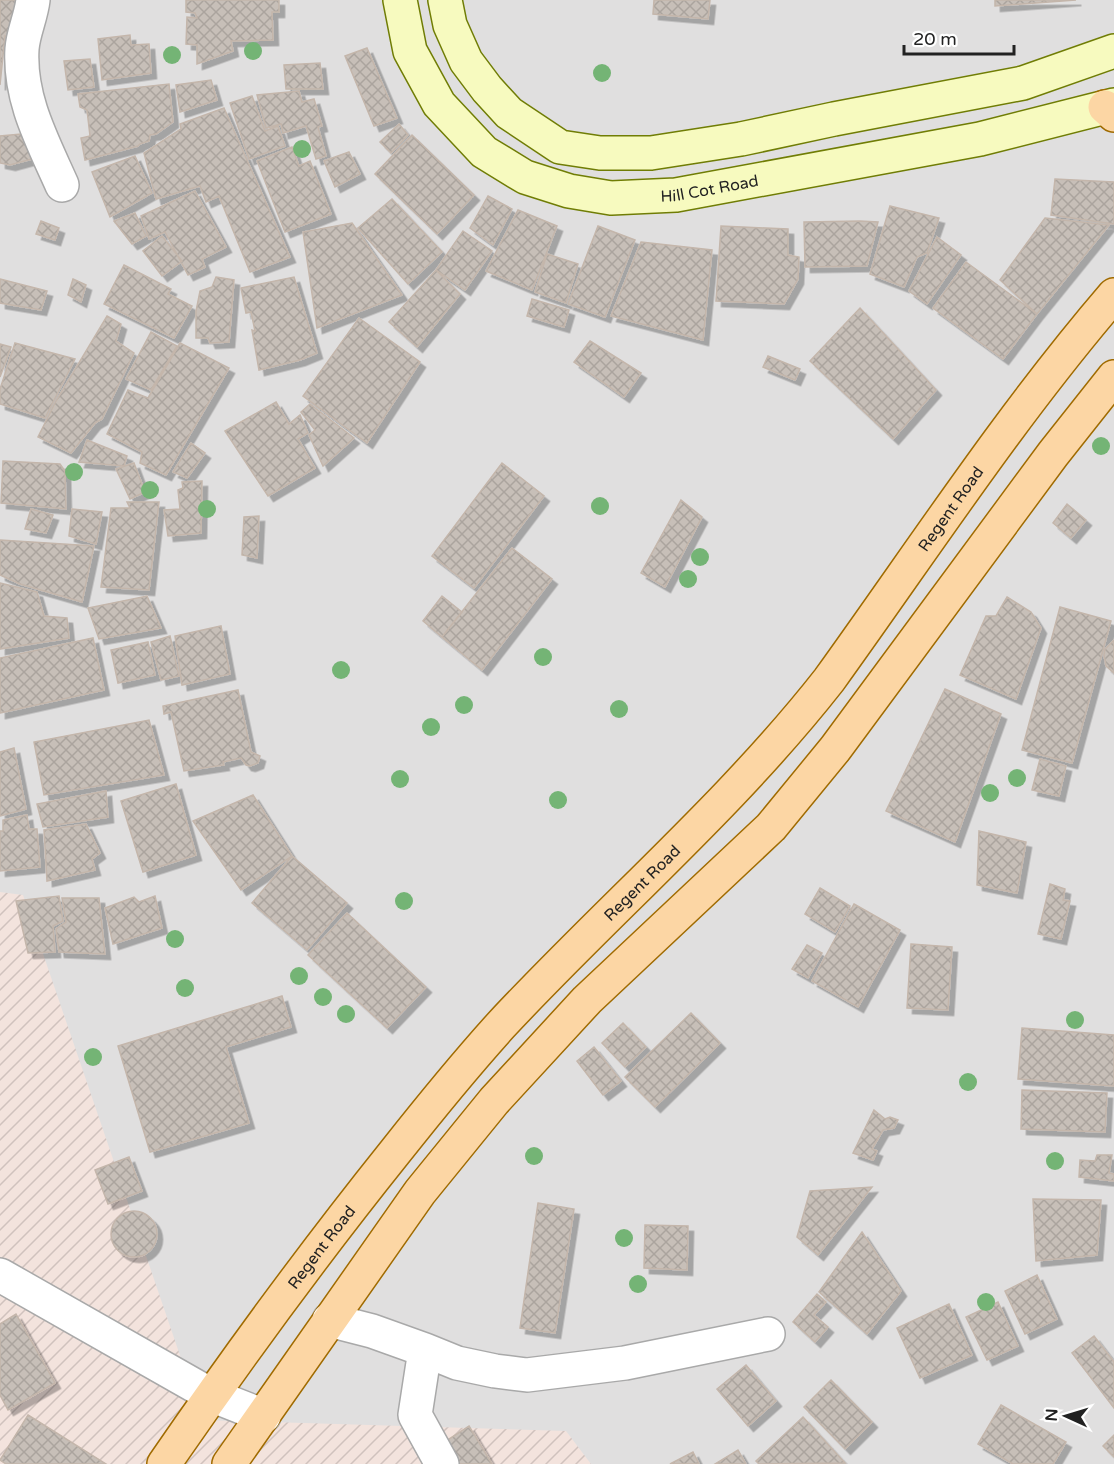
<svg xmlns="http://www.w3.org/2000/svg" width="1114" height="1464" viewBox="0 0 1114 1464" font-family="'Varela Round',sans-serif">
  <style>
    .residential { fill: #e0dfdf }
    .military { fill: url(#military-furrows) }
    .building { fill: url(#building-cross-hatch); stroke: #c4b6ab; stroke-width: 1.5; filter: url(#shadow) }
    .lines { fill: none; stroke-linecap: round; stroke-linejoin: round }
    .street-casing { stroke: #a9a9a9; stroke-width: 36 }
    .secondary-casing { stroke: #707d05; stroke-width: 36 }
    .primary-casing { stroke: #a06b00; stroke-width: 36 }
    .street { stroke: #fff; stroke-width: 33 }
    .secondary { stroke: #f7fabf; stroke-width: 33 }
    .primary { stroke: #fcd6a4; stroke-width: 33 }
    .tree { fill: #74b475 }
    .labels { text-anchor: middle; stroke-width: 4.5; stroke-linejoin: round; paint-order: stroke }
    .street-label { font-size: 16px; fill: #222; stroke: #fff }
  </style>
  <defs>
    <pattern id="military-furrows" width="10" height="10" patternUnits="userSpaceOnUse" patternTransform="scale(1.5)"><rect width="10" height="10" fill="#f3e3dd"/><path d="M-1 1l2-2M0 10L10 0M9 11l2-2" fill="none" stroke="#d0c2bd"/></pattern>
    <pattern id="building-cross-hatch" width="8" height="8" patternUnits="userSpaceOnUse" patternTransform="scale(1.5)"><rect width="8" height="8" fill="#c7bfb8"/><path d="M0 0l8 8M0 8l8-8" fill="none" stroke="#aba49e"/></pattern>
    <filter id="shadow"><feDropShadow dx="5.5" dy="5.5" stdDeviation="0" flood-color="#0004"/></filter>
  </defs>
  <rect width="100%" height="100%" fill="#f2efe9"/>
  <path class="residential" d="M 0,0 L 1114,0 L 1114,1464 L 0,1464 Z"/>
  <path class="military" d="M 0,892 L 23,895 L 202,1420 L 566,1431 L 591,1464 L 0,1464 Z"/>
  <path class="building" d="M 0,0 L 25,0 L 23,15 L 13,14 L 10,37 L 5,36 L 0,85 Z
    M 186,0 L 279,0 L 279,12 L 272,12 L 273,40 L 231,41 L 233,51 L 197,64 L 197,45 L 186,44 L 187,17 L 197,18 L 195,13 L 186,12 Z
    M 654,0 L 710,0 L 708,19 L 653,14 Z
    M 995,0 L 1076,0 L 995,6 Z
    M 130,35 L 131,45 L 149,44 L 151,73 L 102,80 L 98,39 Z
    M 367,48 L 397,118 L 374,126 L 345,56 Z
    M 90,59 L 94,87 L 68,90 L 64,61 Z
    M 320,63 L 323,89 L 286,89 L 284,65 Z
    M 211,80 L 217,100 L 180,112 L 176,85 Z
    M 169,84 L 173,122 L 156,134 L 150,135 L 149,141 L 140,144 L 138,146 L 85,160 L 81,138 L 90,136 L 87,110 L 80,107 L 78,94 Z
    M 299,91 L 302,102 L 314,99 L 322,126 L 318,127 L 326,156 L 316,159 L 306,126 L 283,133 L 281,124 L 266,128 L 257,95 Z
    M 252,96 L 265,131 L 278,126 L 285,146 L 249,159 L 230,103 Z
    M 224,108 L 290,257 L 250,272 L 219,196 L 206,202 L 200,186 L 156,199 L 144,153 L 181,129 L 180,124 Z
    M 399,124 L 408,135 L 391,153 L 380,142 Z
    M 21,134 L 32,159 L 10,165 L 0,163 L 0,136 Z
    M 412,135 L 474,195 L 437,234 L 375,174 Z
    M 292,147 L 299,166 L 310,161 L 331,214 L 285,232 L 257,161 Z
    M 349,152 L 360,174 L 335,187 L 324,161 Z
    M 135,156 L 152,193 L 110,217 L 92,172 Z
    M 1055,179 L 1114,182 L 1114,224 L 1051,215 Z
    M 195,191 L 226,247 L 202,259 L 205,267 L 188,275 L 165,232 L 149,239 L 141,216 Z
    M 488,196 L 512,209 L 493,245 L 470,228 Z
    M 392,199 L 442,252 L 408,284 L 358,228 Z
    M 890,206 L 939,218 L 927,253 L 917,257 L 904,287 L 870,274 Z
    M 518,210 L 557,226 L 532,290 L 486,271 Z
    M 135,213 L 146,236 L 132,244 L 114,221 Z
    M 1045,218 L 1109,225 L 1037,314 L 1000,280 Z
    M 41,221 L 59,228 L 55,240 L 36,234 Z
    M 860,221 L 878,222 L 867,266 L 805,267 L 804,222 Z
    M 352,223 L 402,295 L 317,328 L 303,232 Z
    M 598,226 L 635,240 L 605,317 L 568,304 Z
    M 721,226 L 788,229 L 788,255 L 799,257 L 798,279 L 784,304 L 716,301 Z
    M 463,231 L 492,251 L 465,290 L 436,270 Z
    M 162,236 L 182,261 L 162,276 L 143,251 Z
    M 937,237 L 961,255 L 927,304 L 909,291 Z
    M 641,242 L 712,250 L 703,340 L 611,316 Z
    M 547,254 L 578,264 L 566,303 L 535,292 Z
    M 966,262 L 1037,314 L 1003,359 L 933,308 Z
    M 124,265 L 171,289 L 168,294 L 192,306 L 174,338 L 104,304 Z
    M 436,270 L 460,294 L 417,347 L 389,322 Z
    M 216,277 L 234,280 L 229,342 L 210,343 L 208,338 L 196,338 L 196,311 L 200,291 L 212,287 Z
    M 294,277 L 317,353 L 300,360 L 259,370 L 252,330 L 255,331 L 251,312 L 246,313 L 241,288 Z
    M 0,279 L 47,291 L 41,310 L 0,303 Z
    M 73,279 L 86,285 L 81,302 L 68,295 Z
    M 532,299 L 569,310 L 564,327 L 527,316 Z
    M 860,308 L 936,390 L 893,439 L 810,361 Z
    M 107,316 L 121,324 L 116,341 L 134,353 L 102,419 L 95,423 L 71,453 L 38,437 L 56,401 Z
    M 359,318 L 420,362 L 367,443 L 303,396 Z
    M 151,332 L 177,346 L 151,390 L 126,379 Z
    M 590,341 L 641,373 L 624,397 L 574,362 Z
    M 15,343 L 75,359 L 45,418 L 0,404 L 0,389 Z
    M 180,343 L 229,368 L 166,475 L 140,463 L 142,452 L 107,434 L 128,390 L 148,398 Z
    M 0,344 L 11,347 L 0,377 Z
    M 768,356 L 800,369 L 795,380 L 763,367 Z
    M 276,402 L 289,424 L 300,415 L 308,433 L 298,439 L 315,468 L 268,496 L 225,431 Z
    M 310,404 L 354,438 L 323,466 L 309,435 L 315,430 L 301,412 Z
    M 87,440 L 127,456 L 124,466 L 79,462 Z
    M 191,443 L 205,453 L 187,478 L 173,472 Z
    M 3,461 L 60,464 L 65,471 L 66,509 L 1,503 Z
    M 134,463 L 145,492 L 130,499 L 116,469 Z
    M 502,463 L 544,496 L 474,588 L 432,556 Z
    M 202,481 L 201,533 L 168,536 L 164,510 L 180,509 L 178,490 L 183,488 L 182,482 Z
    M 681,500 L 702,517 L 665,587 L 641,573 Z
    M 127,502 L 159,502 L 149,590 L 101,587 L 111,508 L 130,508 Z
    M 1067,504 L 1086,520 L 1071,538 L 1053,523 Z
    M 31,509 L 53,515 L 46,533 L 25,529 Z
    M 72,509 L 102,512 L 96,544 L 69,536 Z
    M 259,516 L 257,558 L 242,555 L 244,517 Z
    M 0,540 L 94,546 L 82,602 L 20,584 L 0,575 Z
    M 512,548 L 552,579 L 482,670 L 442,637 Z
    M 0,583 L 37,592 L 44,616 L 67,618 L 69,638 L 0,649 Z
    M 147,596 L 161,628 L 99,639 L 88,608 Z
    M 442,596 L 462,612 L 442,637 L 423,621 Z
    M 1007,597 L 1031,612 L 1041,628 L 1016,699 L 960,675 L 986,616 L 996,616 Z
    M 1060,607 L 1111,621 L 1072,763 L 1022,750 Z
    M 221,626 L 230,674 L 182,685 L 175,636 Z
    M 170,636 L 179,676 L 161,680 L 151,642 Z
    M 93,638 L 104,690 L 0,713 L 0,658 Z
    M 1114,640 L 1114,673 L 1106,666 L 1104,655 L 1105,649 Z
    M 148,642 L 155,675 L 118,683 L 111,650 Z
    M 945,689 L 1001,714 L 955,842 L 886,811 Z
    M 238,690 L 251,752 L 260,756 L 258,763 L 250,766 L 246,765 L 241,758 L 223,762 L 224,765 L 184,771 L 171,712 L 164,714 L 163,706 Z
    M 149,720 L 164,775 L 44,795 L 34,742 Z
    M 14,748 L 26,809 L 0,816 L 0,752 Z
    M 1040,759 L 1066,766 L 1059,796 L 1032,790 Z
    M 176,784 L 196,855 L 143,872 L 121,801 Z
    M 106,791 L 108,817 L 43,827 L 37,804 Z
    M 253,795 L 292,856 L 241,890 L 193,821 Z
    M 27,815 L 29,829 L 37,829 L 40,867 L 0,871 L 0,831 L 3,831 L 3,820 Z
    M 86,824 L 100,853 L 92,859 L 95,870 L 47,881 L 44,830 Z
    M 979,831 L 1026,842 L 1017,893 L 977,885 Z
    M 292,856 L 347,903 L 307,950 L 252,903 Z
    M 1050,884 L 1065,889 L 1063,900 L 1070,901 L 1061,939 L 1038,934 Z
    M 820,888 L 850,906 L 835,932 L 805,914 Z
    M 59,896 L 63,921 L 53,926 L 55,952 L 28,953 L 16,901 Z
    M 155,896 L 162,928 L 113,944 L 105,908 L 134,897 L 139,902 Z
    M 62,898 L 99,898 L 105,954 L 59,952 L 56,929 L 66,922 Z
    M 854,904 L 900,930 L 858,1007 L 812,981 Z
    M 347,913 L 426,987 L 387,1028 L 308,955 Z
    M 911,944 L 952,947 L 948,1010 L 907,1008 Z
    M 807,945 L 822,953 L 808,978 L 792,969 Z
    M 282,996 L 291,1027 L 226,1047 L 249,1123 L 150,1152 L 118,1046 Z
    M 691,1013 L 720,1043 L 655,1107 L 625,1077 Z
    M 623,1023 L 646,1047 L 625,1067 L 602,1043 Z
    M 1022,1028 L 1114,1035 L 1114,1086 L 1018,1079 Z
    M 594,1047 L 621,1081 L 603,1095 L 577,1061 Z
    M 1022,1090 L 1107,1093 L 1105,1132 L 1021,1129 Z
    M 874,1110 L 885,1119 L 890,1117 L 898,1120 L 894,1128 L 883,1130 L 872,1149 L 877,1151 L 873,1160 L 853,1153 Z
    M 1097,1155 L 1112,1155 L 1109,1173 L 1114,1174 L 1114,1181 L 1079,1177 L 1080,1160 L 1095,1161 Z
    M 129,1157 L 142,1191 L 108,1204 L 95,1170 Z
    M 872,1187 L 818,1255 L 797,1237 L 810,1191 Z
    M 1033,1199 L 1101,1200 L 1097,1255 L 1036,1261 Z
    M 538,1203 L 574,1209 L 555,1333 L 520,1328 Z
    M111 1234a23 23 0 1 1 46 0a23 23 0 1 1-46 0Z
    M 645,1225 L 688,1226 L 687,1270 L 644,1268 Z
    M 862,1232 L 901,1291 L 867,1334 L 819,1292 Z
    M 1037,1275 L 1057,1319 L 1025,1334 L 1005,1291 Z
    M 817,1294 L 826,1302 L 814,1315 L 828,1327 L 815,1342 L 793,1322 Z
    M 998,1302 L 1018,1346 L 987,1360 L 966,1317 Z
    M 949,1304 L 972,1355 L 920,1378 L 897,1328 Z
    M 16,1314 L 55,1383 L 8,1410 L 0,1395 L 0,1324 Z
    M 1094,1336 L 1114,1362 L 1114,1408 L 1072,1353 Z
    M 746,1365 L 776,1401 L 748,1426 L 717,1389 Z
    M 831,1380 L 872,1422 L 845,1449 L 804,1407 Z
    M 1001,1405 L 1066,1442 L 1053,1464 L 1013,1464 L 978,1444 Z
    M 28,1415 L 106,1464 L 6,1464 L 0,1460 Z
    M 803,1417 L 845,1463 L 759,1464 L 756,1461 Z
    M 469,1426 L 492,1464 L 460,1464 L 446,1441 Z
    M 1114,1435 L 1114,1457 L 1103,1446 Z
    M 738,1450 L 746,1464 L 715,1464 Z
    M 693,1452 L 699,1464 L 670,1464 Z"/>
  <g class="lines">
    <defs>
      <path id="street" d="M 33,0 C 31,17 23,33 22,49 C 19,99 43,142 62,185
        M 0,1275 L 211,1395 L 264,1416
        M 329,1320 L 372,1331 L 425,1350 L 415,1415 L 442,1464
        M 425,1350 L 457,1363 L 495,1371 L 527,1375 L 625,1363 L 768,1334"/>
      <g id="secondary">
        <path id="s1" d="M 400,0 L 410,51 L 439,104 L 484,152 L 525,177 L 569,191 L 611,198 L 676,195 L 980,139 L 1114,105"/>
        <path d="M 445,0 L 450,25 L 466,61 L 487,89 L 509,113 L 560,147 L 600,153 L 651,153 L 741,139 L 834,119 L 1023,83 L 1114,51"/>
      </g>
      <g id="primary">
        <path d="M 1105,107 L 1114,115"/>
        <path id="s2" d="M 164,1464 C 237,1358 314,1253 395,1152 C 429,1109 464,1066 501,1025 C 609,909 731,805 829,680 C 922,551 1010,416 1114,295"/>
        <path d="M 229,1464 L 420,1192 L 494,1101 L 587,1000 L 771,827 L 835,749 L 1053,454 L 1114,377"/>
      </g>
    </defs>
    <use href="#street" class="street-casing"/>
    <use href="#secondary" class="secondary-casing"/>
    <use href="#primary" class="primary-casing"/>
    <use href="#street" class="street"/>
    <use href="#secondary" class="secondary"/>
    <use href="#primary" class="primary"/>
  </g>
  <g class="tree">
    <circle cx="253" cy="51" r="9"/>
    <circle cx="172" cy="55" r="9"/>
    <circle cx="602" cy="73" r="9"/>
    <circle cx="302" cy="149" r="9"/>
    <circle cx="1101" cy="446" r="9"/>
    <circle cx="74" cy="472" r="9"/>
    <circle cx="150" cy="490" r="9"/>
    <circle cx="600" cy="506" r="9"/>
    <circle cx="207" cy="509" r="9"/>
    <circle cx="700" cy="557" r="9"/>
    <circle cx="688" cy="579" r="9"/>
    <circle cx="543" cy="657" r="9"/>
    <circle cx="341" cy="670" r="9"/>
    <circle cx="464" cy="705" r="9"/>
    <circle cx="619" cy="709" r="9"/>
    <circle cx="431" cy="727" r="9"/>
    <circle cx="1017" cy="778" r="9"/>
    <circle cx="400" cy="779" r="9"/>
    <circle cx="990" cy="793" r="9"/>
    <circle cx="558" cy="800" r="9"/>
    <circle cx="404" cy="901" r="9"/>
    <circle cx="175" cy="939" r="9"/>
    <circle cx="299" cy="976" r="9"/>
    <circle cx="185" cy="988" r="9"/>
    <circle cx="323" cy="997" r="9"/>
    <circle cx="346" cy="1014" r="9"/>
    <circle cx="1075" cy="1020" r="9"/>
    <circle cx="93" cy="1057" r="9"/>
    <circle cx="968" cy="1082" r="9"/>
    <circle cx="534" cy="1156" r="9"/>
    <circle cx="1055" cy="1161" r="9"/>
    <circle cx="624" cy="1238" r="9"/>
    <circle cx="638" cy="1284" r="9"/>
    <circle cx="986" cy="1302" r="9"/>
  </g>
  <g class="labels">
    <g class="street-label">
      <text dy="6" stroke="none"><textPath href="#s1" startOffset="414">Hill Cot Road</textPath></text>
      <text dy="6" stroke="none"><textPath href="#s2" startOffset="1240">Regent Road</textPath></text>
      <text dy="6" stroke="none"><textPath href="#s2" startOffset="754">Regent Road</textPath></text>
      <text dy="6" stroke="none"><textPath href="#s2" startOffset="268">Regent Road</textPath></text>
    </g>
  </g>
  <g transform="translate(1066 1416) rotate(274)" stroke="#ffffff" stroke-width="4.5" paint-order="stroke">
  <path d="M0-4.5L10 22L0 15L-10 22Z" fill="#222222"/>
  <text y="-9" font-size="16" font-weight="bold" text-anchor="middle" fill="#222222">N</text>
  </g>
  <path d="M904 45v9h110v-9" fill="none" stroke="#222222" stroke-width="3"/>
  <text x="913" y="45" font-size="18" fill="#222222" stroke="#ffffff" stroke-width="4.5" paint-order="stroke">20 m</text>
</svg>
